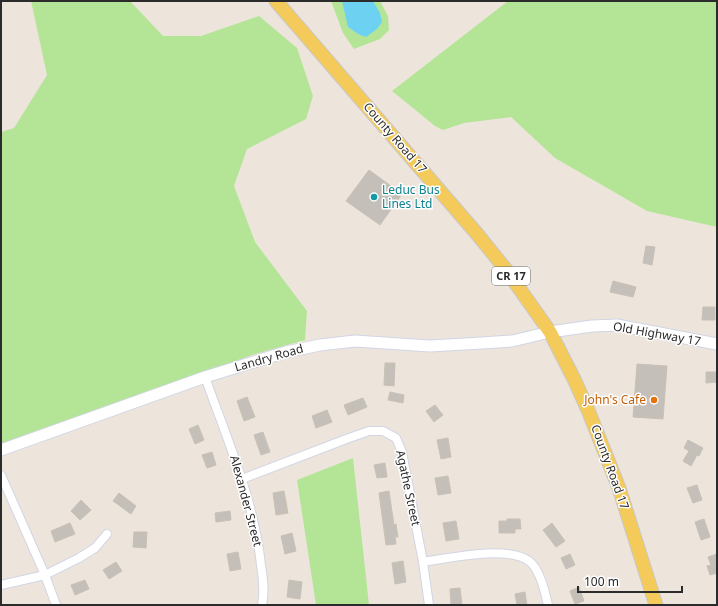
<svg xmlns="http://www.w3.org/2000/svg" width="718" height="606" viewBox="0 0 718 606" font-family="'Noto Sans',sans-serif">
  <style>
    .green { fill: #b4e597 }
    .water { fill: #6dd2f1 }
    .building { fill: #c5bfb9; stroke: #c8c1b6 }
    .lines { fill: none; stroke-linecap: round; stroke-linejoin: round }
    .street-casing { stroke: #d1d5e4; stroke-width: 10 }
    .secondary-casing { stroke: #d1d5e4; stroke-width: 13 }
    .primary-casing { stroke: #c8c8c8; stroke-width: 15 }
    .street { stroke: #fff; stroke-width: 8 }
    .secondary { stroke: #fff; stroke-width: 11 }
    .primary { stroke: #f4cb5a; stroke-width: 13 }
    .culture-dot { fill: #0f9aa8; stroke: #fff; stroke-width: 1.5 }
    .food-dot { fill: #e8710a; stroke: #fff; stroke-width: 1.5 }
    .labels { text-anchor: middle; stroke-width: 3; stroke-linejoin: round; paint-order: stroke }
    .shield { fill: #fff; stroke: #6b6b6b; stroke-width: 1 }
    .shield-label { font-size: 11px; font-weight: bold; fill: #2b2b2b }
    .street-label { font-size: 12px; fill: #2b2b2b; stroke: #fff }
    .culture-label { font-size: 12px; fill: #0d838f; stroke: #fff; text-anchor: start }
    .food-label { font-size: 12px; fill: #c56008; stroke: #fff; text-anchor: end }
  </style>
  <rect width="100%" height="100%" fill="#ede5dc"/>
  <path class="green" d="M 31,1 L 130,1 L 163,36 L 201,36 L 259,16 L 297,48 L 313,96 L 306,119 L 247,149 L 234,186 L 255,242 L 307,311 L 305,340 L 255,354 L 1,444 L 1,132 L 14,128 L 47,75 Z
    M 331,1 L 380,1 L 388,16 L 389,30 L 380,39 L 354,49 L 343,33 Z
    M 508,1 L 717,1 L 717,227 L 647,211 L 555,158 L 511,117 L 464,123 L 443,130 L 435,126 L 392,91 Z
    M 353,458 L 369,605 L 316,605 L 297,480 Z"/>
  <path class="water" d="M 342,1 L 373,1 L 380,13 L 382,22 L 377,29 L 366,37 L 358,34 L 348,27 Z"/>
  <path class="building" d="M 369,170 L 402,194 L 380,225 L 346,201 Z
    M 646,246 L 655,247 L 652,265 L 643,263 Z
    M 613,281 L 636,287 L 633,297 L 610,292 Z
    M 703,307 L 715,307 L 715,320 L 702,320 Z
    M 385,363 L 395,363 L 394,386 L 384,385 Z
    M 637,364 L 667,366 L 663,419 L 633,417 Z
    M 706,372 L 717,372 L 717,382 L 706,383 Z
    M 390,392 L 404,395 L 403,403 L 388,400 Z
    M 247,397 L 255,417 L 244,421 L 237,401 Z
    M 363,398 L 367,407 L 348,415 L 344,405 Z
    M 435,405 L 443,415 L 434,422 L 426,411 Z
    M 327,410 L 332,422 L 316,428 L 312,416 Z
    M 198,425 L 204,440 L 195,444 L 189,429 Z
    M 263,432 L 270,452 L 261,455 L 254,435 Z
    M 448,438 L 451,457 L 441,459 L 437,440 Z
    M 688,440 L 703,448 L 699,456 L 697,455 L 691,466 L 683,461 L 689,451 L 684,448 Z
    M 212,452 L 216,465 L 207,468 L 202,455 Z
    M 385,463 L 387,477 L 377,478 L 374,465 Z
    M 448,476 L 451,493 L 438,495 L 435,478 Z
    M 697,485 L 702,500 L 693,503 L 687,488 Z
    M 284,491 L 288,513 L 276,515 L 273,493 Z
    M 389,491 L 394,525 L 396,524 L 398,537 L 395,537 L 396,544 L 386,545 L 379,493 Z
    M 119,493 L 136,506 L 131,514 L 113,501 Z
    M 81,500 L 91,510 L 80,520 L 71,511 Z
    M 230,511 L 231,520 L 216,522 L 215,513 Z
    M 507,519 L 520,519 L 521,529 L 515,529 L 515,533 L 499,533 L 499,521 L 507,521 Z
    M 704,519 L 710,537 L 701,540 L 695,522 Z
    M 456,521 L 459,539 L 446,541 L 443,523 Z
    M 70,523 L 75,534 L 55,542 L 51,531 Z
    M 552,523 L 565,541 L 556,547 L 543,530 Z
    M 134,532 L 147,532 L 146,548 L 133,547 Z
    M 292,533 L 296,551 L 285,554 L 281,536 Z
    M 238,552 L 241,569 L 230,571 L 227,554 Z
    M 570,554 L 575,565 L 566,569 L 561,558 Z
    M 717,554 L 717,573 L 710,575 L 707,566 L 711,565 L 708,557 Z
    M 403,561 L 406,582 L 395,584 L 392,563 Z
    M 116,562 L 122,571 L 109,579 L 103,570 Z
    M 85,580 L 89,589 L 75,595 L 71,585 Z
    M 289,580 L 302,582 L 300,599 L 287,597 Z
    M 579,587 L 584,601 L 575,604 L 570,591 Z
    M 460,588 L 462,605 L 451,605 L 450,589 Z
    M 525,592 L 527,605 L 517,605 L 515,594 Z"/>
  <g class="lines">
    <defs>
      <path id="street" d="M 205,377 C 227,439 254,500 261,565 C 263,578 265,592 262,605
        M 1,475 L 45,575 L 56,605
        M 242,479 L 349,438 L 369,431 L 383,431 L 396,438 L 402,452 L 423,562 L 429,605
        M 423,562 C 450,558 507,545 529,561 C 540,569 545,592 548,605
        M 1,585 L 45,575 L 79,558 L 95,548 L 107,534"/>
      <path id="secondary" d="M 1,450 L 205,377 L 286,352 L 320,345 L 355,341 L 430,346 L 482,343 L 512,341 L 550,332 L 592,326 L 617,325 L 717,344"/>
      <path id="primary" d="M 276,1 L 478,235 L 507,271 L 550,332 L 574,379 L 588,410 L 619,488 L 656,605"/>
    </defs>
    <use href="#street" class="street-casing"/>
    <use href="#secondary" class="secondary-casing"/>
    <use href="#primary" class="primary-casing"/>
    <use href="#street" class="street"/>
    <use href="#secondary" class="secondary"/>
    <use href="#primary" class="primary"/>
  </g>
  <circle class="culture-dot" cx="374" cy="197" r="4"/>
  <circle class="food-dot" cx="654" cy="400" r="4"/>
  <g class="labels">
    <rect class="shield" x="492" y="267" width="38" height="18" rx="3"/>
    <g class="shield-label">
      <text x="511" y="280">CR 17</text>
    </g>
    <g class="street-label">
      <text transform="translate(395 138) rotate(49)" y="4">County Road 17</text>
      <text transform="translate(657 334) rotate(10)" y="4">Old Highway 17</text>
      <text transform="translate(269 358) rotate(-16)" y="4">Landry Road</text>
      <text transform="translate(610 467) rotate(70)" y="4">County Road 17</text>
      <text transform="translate(408 488) rotate(78)" y="4">Agathe Street</text>
      <text transform="translate(246 501) rotate(75)" y="4">Alexander Street</text>
    </g>
    <g class="culture-label">
      <text x="382" y="194">Leduc Bus<tspan x="382" dy="14">Lines Ltd</tspan></text>
    </g>
    <g class="food-label">
      <text x="646" y="404">John's Cafe</text>
    </g>
  </g>
  <rect width="718" height="606" fill="none" stroke="#2b2b2b" stroke-width="4"/>
  <path d="M578 586v6h104v-6" fill="none" stroke="#2b2b2b" stroke-width="2"/>
  <text x="584" y="586" font-size="12" fill="#2b2b2b" stroke="#ffffff" stroke-width="3" paint-order="stroke">100 m</text>
</svg>
